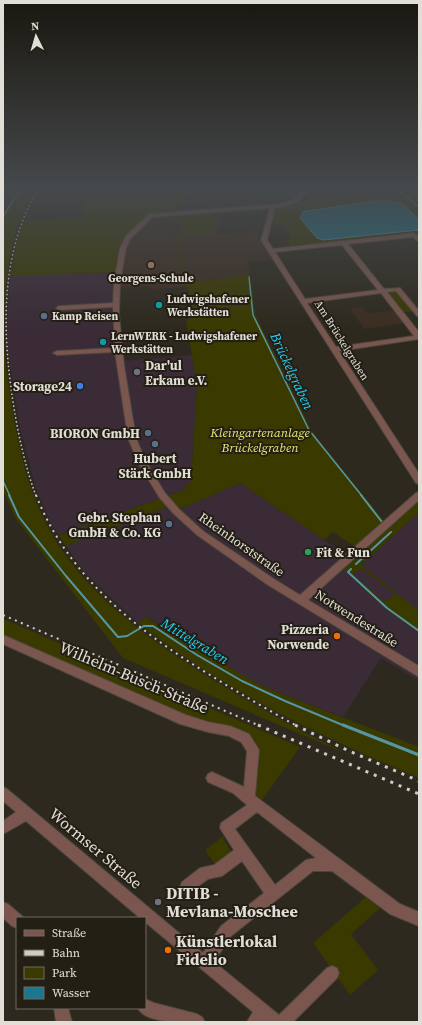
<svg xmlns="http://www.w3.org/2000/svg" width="422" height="1025" viewBox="0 0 422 1025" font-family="'Source Serif 4',serif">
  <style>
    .commercial { fill: #3a2b37 }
    .education { fill: #3c2d21 }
    .green { fill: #393900; fill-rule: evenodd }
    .water { fill: #1b778e; stroke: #5696a4 }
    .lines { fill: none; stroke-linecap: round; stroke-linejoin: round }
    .stream-far2 { stroke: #5696a4; stroke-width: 1.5 }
    .stream-far1 { stroke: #5696a4; stroke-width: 2 }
    .stream { stroke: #5696a4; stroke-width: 3 }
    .minor-casing { stroke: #4a463c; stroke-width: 2 }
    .minor { fill: #7a564f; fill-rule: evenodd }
    .rail-far2 { stroke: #cfccc4; stroke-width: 1.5; stroke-dasharray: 1.5 2.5; stroke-linecap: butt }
    .rail-far1 { stroke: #cfccc4; stroke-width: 2; stroke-dasharray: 2 4.5; stroke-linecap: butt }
    .rail { stroke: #cfccc4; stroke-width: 3; stroke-dasharray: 3 6; stroke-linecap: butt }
    .education-dot { fill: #8d6e63; stroke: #241f14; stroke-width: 1.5 }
    .culture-dot { fill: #0f9aa8; stroke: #241f14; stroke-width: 1.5 }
    .service-dot { fill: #5c6f8a; stroke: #241f14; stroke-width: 1.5 }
    .worship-dot { fill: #6b7280; stroke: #241f14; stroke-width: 1.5 }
    .shop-dot { fill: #3f7fe0; stroke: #241f14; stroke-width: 1.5 }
    .leisure-dot { fill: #2e9e5b; stroke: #241f14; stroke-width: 1.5 }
    .food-dot { fill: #e8710a; stroke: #241f14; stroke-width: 1.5 }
    .labels { text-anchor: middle; stroke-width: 4; stroke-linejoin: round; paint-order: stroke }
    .far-poi-label { font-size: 11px; font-weight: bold; fill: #e1ded7; stroke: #241f14; text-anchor: start }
    .far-street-label { font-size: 11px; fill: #e1ded7; stroke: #241f14 }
    .poi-label { font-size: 13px; font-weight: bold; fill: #e1ded7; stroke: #241f14; text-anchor: end }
    .park-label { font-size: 13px; font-style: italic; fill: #e5e773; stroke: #241f14 }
    .street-label { font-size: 13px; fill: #e1ded7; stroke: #241f14 }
    .water-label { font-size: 14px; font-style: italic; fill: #21d2fa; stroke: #241f14 }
    .near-street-label { font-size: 16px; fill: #e1ded7; stroke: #241f14 }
    .near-poi-label { font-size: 16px; font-weight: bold; fill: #e1ded7; stroke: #241f14; text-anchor: start }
  </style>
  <rect width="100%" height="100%" fill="#2d291e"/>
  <path class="commercial" d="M 121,272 L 118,305 L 122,361 L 192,355 L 197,387 L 191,481 L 184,490 L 59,535 L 53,528 L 36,489 L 20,428 L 8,352 L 7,324 L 10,276 Z
    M 240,483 L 361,565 L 419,512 L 419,681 L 381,658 L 343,717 L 262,686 L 247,678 L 147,617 L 138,623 L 85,573 L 66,546 L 175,504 L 181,509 Z"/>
  <path class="education" d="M 215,211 L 221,228 L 217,230 L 218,234 L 260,231 L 258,236 L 273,260 L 248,262 L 250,274 L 213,280 L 187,281 L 173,214 Z
    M 171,214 L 185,287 L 155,289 L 144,286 L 118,288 L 123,257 L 130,237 L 152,216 Z
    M 363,307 L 368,314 L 396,310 L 406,323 L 364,329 L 350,309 Z"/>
  <path class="green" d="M 3,187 L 37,187 C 5,229 0,316 6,367 C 14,422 22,480 49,529 C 81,588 138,631 193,667 C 246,701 300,731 356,758 L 123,658 L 16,519 L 3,491 L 3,210 L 8,202 L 3,201 L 6,201 L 13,195 L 3,193 Z
    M 87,187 L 158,188 L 191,187 L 181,206 L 171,214 L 173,214 L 187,281 L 213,280 L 250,274 L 255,314 L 311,430 L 388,526 L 419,497 L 419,512 L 361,565 L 419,611 L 419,633 L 386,609 L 343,569 L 353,560 L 344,553 L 353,545 L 333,532 L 324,540 L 240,483 L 181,509 L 175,504 L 66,546 L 59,535 L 184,490 L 191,480 L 197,387 L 186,319 L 193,318 L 188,287 L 185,287 L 171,215 L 152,216 L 130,237 L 125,248 L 121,272 L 10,276 L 13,259 L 23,221 L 83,217 L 83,201 ZM 361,568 L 395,594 L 395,595 L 384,602 L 353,574 Z
    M 388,187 L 419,187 L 419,233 L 288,248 L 290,233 L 284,225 L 272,224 L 276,207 C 292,205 299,208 312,196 L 400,196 Z
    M 210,214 L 216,234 L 184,236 L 179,216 Z
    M 398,289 L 416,311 L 400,313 L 382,291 Z
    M 146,617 L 199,650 L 262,686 L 419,747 L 419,778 C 320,736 223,690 138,623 Z
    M 3,619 L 300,747 L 260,803 L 253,796 L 257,750 L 209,723 L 185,715 L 3,634 Z
    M 225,835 L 226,836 L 223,839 L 232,853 L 217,867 L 205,850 Z
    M 366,897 L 380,908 L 351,934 L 378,970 L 350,995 L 313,943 Z"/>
  <path class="water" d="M 382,200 L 403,204 L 419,220 L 419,230 L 323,240 L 317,238 L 300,218 L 303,212 L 306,211 Z"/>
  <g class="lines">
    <path class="stream-far2" d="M 394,187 L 419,207
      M 3,217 L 21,187
      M 249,277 L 253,315 L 309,430 L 362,496
      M 3,481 L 10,496"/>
    <path class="stream-far1" d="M 9,495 L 19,517 L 66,576 L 118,637 L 127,636 L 144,626 L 153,626 L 197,655 L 242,681 L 285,701 L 345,726
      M 361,495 L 382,522
      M 356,564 L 391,532
      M 351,569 L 348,572 L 387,608 L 419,631"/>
    <path class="stream" d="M 343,725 L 419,755"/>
    <defs>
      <path id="minor" d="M 305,187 L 310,187 C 303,201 290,207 275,208 L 267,240 L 273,249 L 414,233 L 419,237 L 419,242 L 413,237 L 348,244 L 384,289 L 400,288 L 419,311 L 419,317 L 417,316 L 396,291 L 387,292 L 419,332 L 419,339 L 339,351 L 419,474 L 419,484 L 416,483 L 261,240 L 270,208 L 153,217 L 131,238 L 126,248 L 120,283 L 119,314 L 124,365 L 136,438 L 146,462 L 165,493 L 179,509 L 203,531 L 274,579 L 300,595 L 416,493 L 419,492 L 419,500 L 308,600 L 419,666 L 419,677 L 268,585 L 197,535 L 173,513 L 159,497 L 138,462 L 128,438 L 115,352 L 57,355 L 53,353 L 57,351 L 115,348 L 113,307 L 59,310 L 56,308 L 59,306 L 113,303 L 114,283 L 120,248 L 126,236 L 149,214 L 280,204 C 291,201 299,197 305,187 ZM 342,245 L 378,290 L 305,299 L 275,252 ZM 381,293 L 414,336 L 336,347 L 307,303 Z
        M 3,635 L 186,715 L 208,722 L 230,726 L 249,734 L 259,750 L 255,796 L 400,904 L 419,912 L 419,926 L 390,914 L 332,871 L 313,871 L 231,936 L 214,962 L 279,1015 L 327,968 L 332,966 L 337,968 L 339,973 L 337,978 L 293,1022 L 247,1022 L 253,1012 L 145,922 L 145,918 L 140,918 L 26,821 L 3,834 L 3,821 L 16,812 L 3,801 L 3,787 L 7,789 L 31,809 L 203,953 L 221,926 L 264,893 L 242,861 L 222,876 L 208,879 L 187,894 L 182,892 L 180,887 L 182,882 L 200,868 L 214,865 L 234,850 L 220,828 L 221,823 L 247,805 L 233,793 L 208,782 L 206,778 L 208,774 L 212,772 L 244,787 L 247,751 L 241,742 L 229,736 L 208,732 L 180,724 L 3,644 ZM 257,812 L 316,858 L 306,860 L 275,885 L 235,829 Z
        M 3,902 L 8,904 L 22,916 L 23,918 L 17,918 L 17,928 L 12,926 L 3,918 Z
        M 145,999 L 154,1003 L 197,1014 L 202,1017 L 205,1022 C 189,1022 146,1025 138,1008 L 145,1008 Z
        M 54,1008 L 68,1008 L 72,1022 L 56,1022 Z"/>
    </defs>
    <use href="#minor" class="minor-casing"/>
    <use href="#minor" class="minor"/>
    <path class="rail-far2" d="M 36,496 C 25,466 18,434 13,402 C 2,329 0,252 39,187"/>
    <path class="rail-far1" d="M 36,495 C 68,577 138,631 210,675 C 239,693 268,710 297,726
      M 3,615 L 260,726"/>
    <path class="rail" d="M 258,725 L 419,794
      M 295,725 L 349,751 L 419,781"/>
  </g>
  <linearGradient id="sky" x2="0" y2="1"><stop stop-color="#191710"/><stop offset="0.57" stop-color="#46494c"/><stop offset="1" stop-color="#46494c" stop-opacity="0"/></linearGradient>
  <rect width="422" height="330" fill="url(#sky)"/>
  <circle class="education-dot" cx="151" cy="265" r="4"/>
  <g class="culture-dot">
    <circle cx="159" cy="305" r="4"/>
    <circle cx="103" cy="342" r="4"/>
  </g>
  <g class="service-dot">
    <circle cx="44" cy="316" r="4"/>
    <circle cx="148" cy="433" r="4"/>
    <circle cx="155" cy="444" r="4"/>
    <circle cx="169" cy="524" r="4"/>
  </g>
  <g class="worship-dot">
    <circle cx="137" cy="372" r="4"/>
    <circle cx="158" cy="902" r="4"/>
  </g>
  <circle class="shop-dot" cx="80" cy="386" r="4"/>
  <circle class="leisure-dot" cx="308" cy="552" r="4"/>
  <g class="food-dot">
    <circle cx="337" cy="636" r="4"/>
    <circle cx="168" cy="950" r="4"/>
  </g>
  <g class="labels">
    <g class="far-poi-label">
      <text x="151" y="282" text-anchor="middle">Georgens-Schule</text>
      <text x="167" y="303">Ludwigshafener<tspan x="167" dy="13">Werkstätten</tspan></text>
      <text x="52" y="320">Kamp Reisen</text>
      <text x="111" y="340">LernWERK - Ludwigshafener<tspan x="111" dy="13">Werkstätten</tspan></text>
    </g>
    <g class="far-street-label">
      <text transform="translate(342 340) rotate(58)" y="4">Am Brückelgraben</text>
    </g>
    <g class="poi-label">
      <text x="145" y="370" text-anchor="start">Dar'ul<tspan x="145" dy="15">Erkam e.V.</tspan></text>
      <text x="72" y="391">Storage24</text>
      <text x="140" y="438">BIORON GmbH</text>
      <text x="155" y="463" text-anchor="middle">Hubert<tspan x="155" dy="15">Stärk GmbH</tspan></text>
      <text x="161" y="522">Gebr. Stephan<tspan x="161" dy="15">GmbH &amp; Co. KG</tspan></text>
      <text x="316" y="557" text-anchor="start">Fit &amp; Fun</text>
      <text x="329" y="634">Pizzeria<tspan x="329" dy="15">Norwende</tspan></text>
    </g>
    <g class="park-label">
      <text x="260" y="437">Kleingartenanlage<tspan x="260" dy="15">Brückelgraben</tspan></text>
    </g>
    <g class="street-label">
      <text transform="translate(242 544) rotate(35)" y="5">Rheinhorststraße</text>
      <text transform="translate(357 618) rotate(32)" y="5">Notwendestraße</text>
    </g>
    <g class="water-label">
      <text transform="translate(292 371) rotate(65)" y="5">Brückelgraben</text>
      <text transform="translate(195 641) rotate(31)" y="5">Mittelgraben</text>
    </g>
    <g class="near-street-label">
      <text transform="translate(134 677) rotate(23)" y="6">Wilhelm-Busch-Straße</text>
      <text transform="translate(96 848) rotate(40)" y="6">Wormser Straße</text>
    </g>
    <g class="near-poi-label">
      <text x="166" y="899">DITIB -<tspan x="166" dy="18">Mevlana-Moschee</tspan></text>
      <text x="176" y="947">Künstlerlokal<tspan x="176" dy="18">Fidelio</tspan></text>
    </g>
  </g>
  <rect width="422" height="1025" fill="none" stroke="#e1ded7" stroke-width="8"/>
  <rect x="16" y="917" width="130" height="92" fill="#241f14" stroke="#706b62"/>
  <rect x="24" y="930" width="20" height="6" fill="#7a564f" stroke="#706b62"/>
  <text x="52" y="937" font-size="12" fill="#e1ded7">Straße</text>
  <rect x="24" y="950" width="20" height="6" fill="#cfccc4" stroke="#706b62"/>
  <text x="52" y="957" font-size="12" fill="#e1ded7">Bahn</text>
  <rect x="24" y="967" width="20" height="12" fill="#393900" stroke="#706b62"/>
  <text x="52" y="977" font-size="12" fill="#e1ded7">Park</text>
  <rect x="24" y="987" width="20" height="12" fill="#1b778e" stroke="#706b62"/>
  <text x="52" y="997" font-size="12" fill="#e1ded7">Wasser</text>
  <g transform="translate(36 36) rotate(355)" stroke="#241f14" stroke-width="3" paint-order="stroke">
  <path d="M0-3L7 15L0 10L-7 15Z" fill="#e1ded7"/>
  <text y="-6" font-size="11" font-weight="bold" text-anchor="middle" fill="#e1ded7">N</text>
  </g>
</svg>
